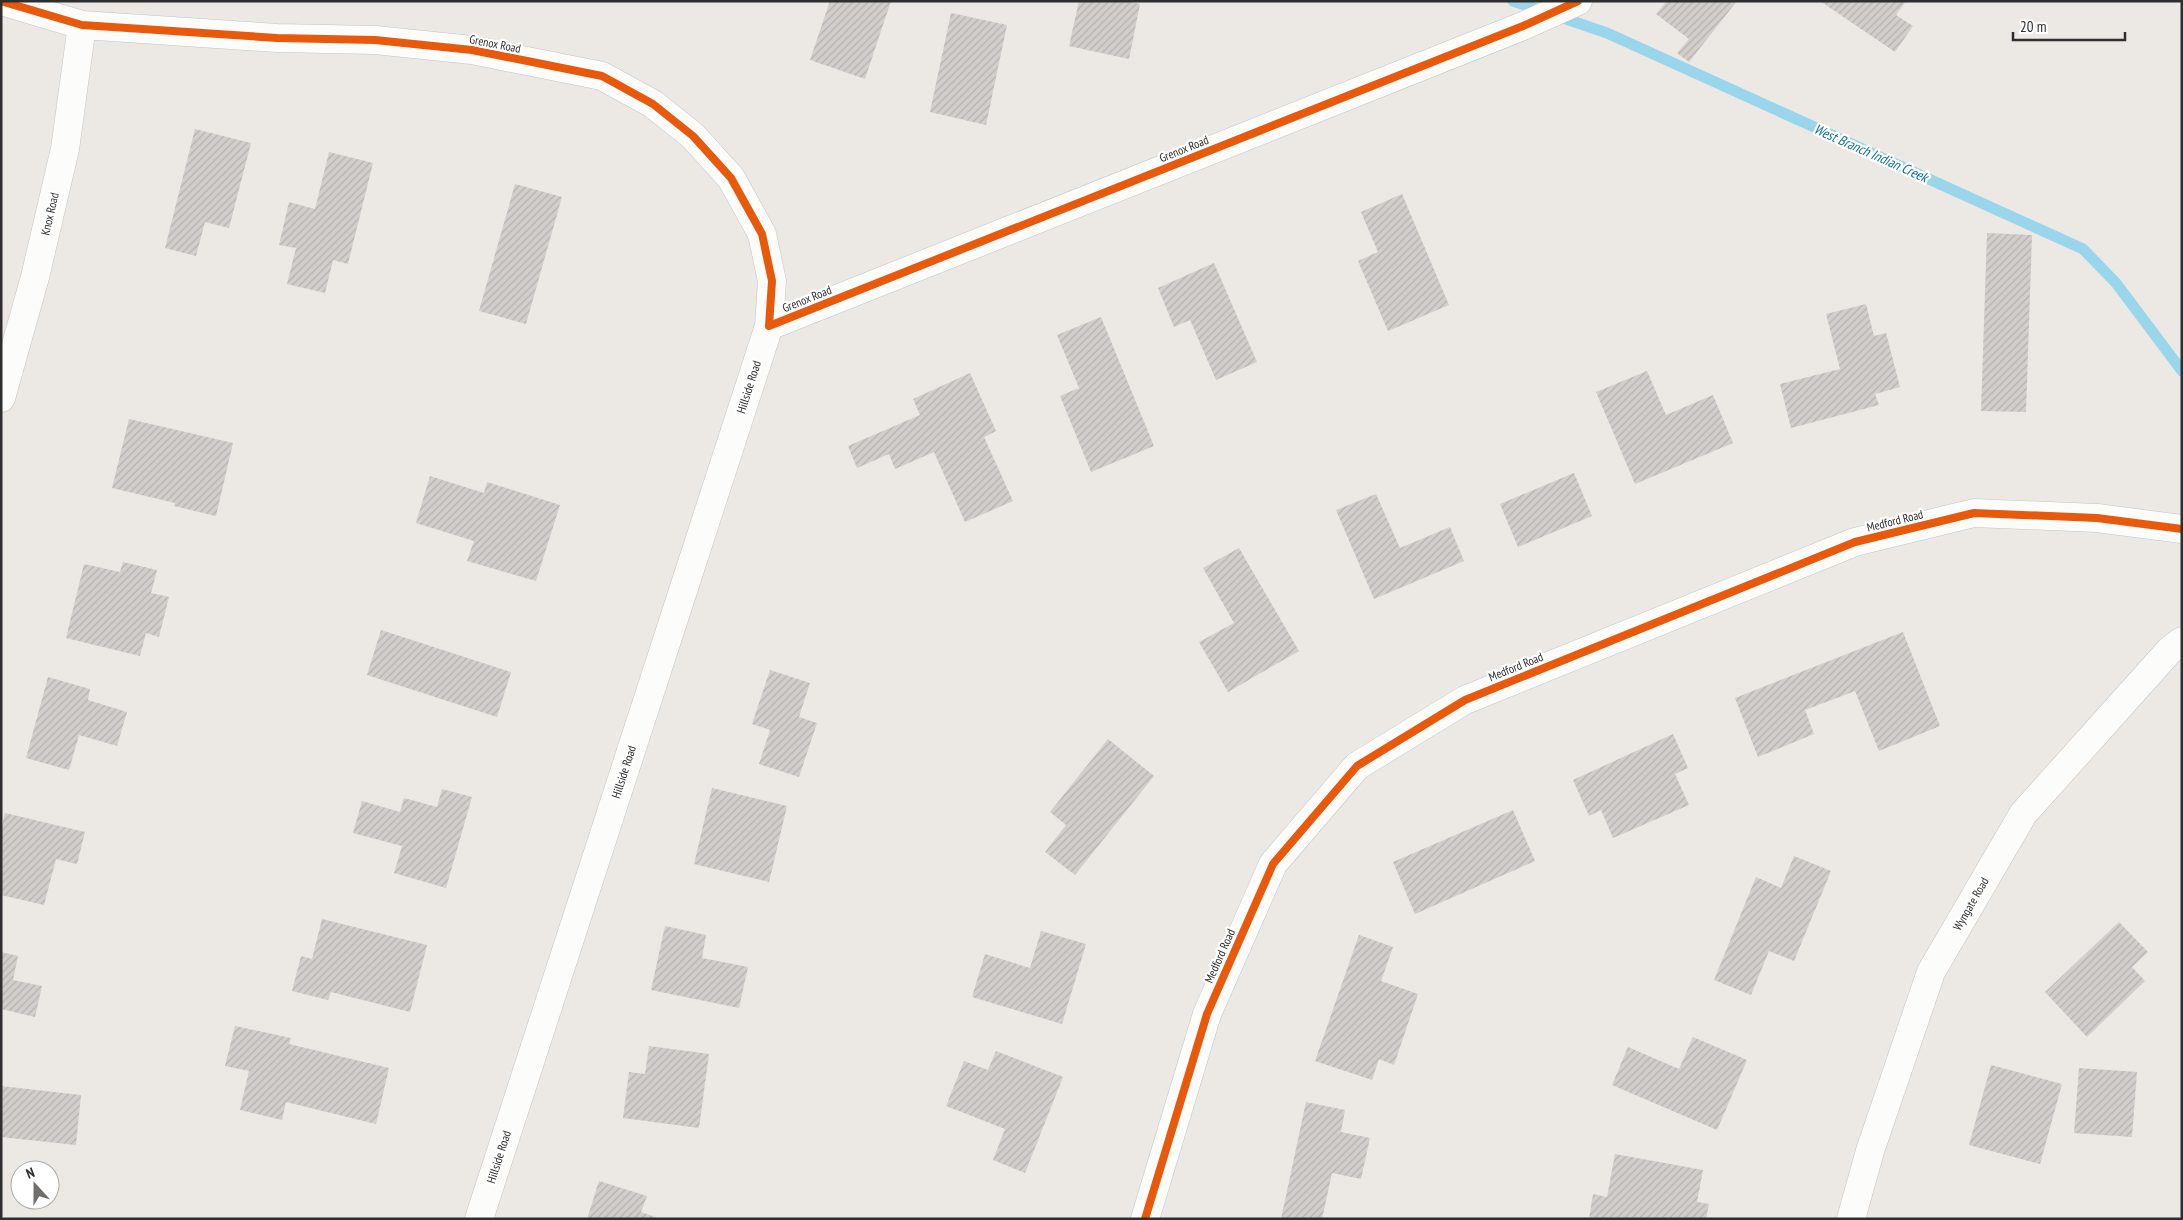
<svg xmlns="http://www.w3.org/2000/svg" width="2183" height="1220" viewBox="0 0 2183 1220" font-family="'PT Sans Narrow',sans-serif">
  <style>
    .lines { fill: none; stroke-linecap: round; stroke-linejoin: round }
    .stream { stroke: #99d6ec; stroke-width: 11 }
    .building { fill: url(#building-hatch) }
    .minor-casing { stroke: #c5c4c5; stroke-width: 29 }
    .minor { stroke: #fcfcfb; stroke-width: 28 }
    .cycleway-casing { stroke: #fff; stroke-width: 11 }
    .cycleway { stroke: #e8590c; stroke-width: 8 }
    .labels { text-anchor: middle; stroke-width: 4.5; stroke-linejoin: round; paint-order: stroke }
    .street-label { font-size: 12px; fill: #2e2e2e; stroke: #fff }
    .water-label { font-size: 14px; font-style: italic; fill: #0d6fa3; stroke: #fff }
  </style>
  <defs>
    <pattern id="building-hatch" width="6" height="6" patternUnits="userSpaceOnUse" patternTransform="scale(1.25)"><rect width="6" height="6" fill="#d1cecb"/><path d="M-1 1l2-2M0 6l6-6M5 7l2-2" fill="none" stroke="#b4b1af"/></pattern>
  </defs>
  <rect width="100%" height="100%" fill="#ece8e4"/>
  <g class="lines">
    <path class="stream" d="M 1513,1 L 1607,33 L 2083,249 L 2116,283 L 2182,371"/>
  </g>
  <path class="building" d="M 830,1 L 891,1 L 865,79 L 810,60 Z
    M 1079,1 L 1125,1 L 1140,4 L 1129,59 L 1069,46 Z
    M 1667,1 L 1737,1 L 1689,62 L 1677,53 L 1689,39 L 1656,14 Z
    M 1820,1 L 1906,1 L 1896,15 L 1913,26 L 1895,52 Z
    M 951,13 L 1007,25 L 986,125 L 930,112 Z
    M 195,129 L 251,143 L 229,228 L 205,222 L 196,256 L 165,248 Z
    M 329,152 L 373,163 L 348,264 L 333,260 L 325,293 L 287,284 L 296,248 L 279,245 L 289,202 L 315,209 Z
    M 515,184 L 562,197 L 526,324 L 479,311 Z
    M 1402,194 L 1449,305 L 1388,331 L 1358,261 L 1378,252 L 1361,212 Z
    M 1987,233 L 2032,235 L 2026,412 L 1981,411 Z
    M 1214,263 L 1257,362 L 1216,380 L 1190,320 L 1174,327 L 1158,288 Z
    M 1866,304 L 1874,336 L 1886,333 L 1900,387 L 1875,394 L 1879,405 L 1791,428 L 1780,384 L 1840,369 L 1826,314 Z
    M 1101,317 L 1154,446 L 1091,472 L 1060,396 L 1079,388 L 1057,335 Z
    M 1647,371 L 1666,415 L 1713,395 L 1733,443 L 1635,484 L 1596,392 Z
    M 970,373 L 996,431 L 984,437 L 1013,501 L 965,522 L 934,452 L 895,469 L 889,454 L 857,468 L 848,446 L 920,415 L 913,399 Z
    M 129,419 L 233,443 L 216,516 L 174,506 L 175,503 L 112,488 Z
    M 1574,473 L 1592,516 L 1518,547 L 1500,504 Z
    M 430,476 L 484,493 L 487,482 L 560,505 L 536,581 L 467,561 L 474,541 L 416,523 Z
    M 1376,494 L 1400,548 L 1450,527 L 1464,561 L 1374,599 L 1336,510 Z
    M 1239,548 L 1299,651 L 1228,692 L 1199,642 L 1234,623 L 1203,568 Z
    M 123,562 L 157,570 L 151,593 L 169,597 L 159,637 L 146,633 L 140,656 L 66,638 L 84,564 L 120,572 Z
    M 381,630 L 511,672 L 497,717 L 367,675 Z
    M 1903,632 L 1940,726 L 1879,751 L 1855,691 L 1805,710 L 1814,734 L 1758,757 L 1735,698 Z
    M 770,670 L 810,683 L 799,717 L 817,723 L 799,777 L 759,764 L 770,730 L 752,724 Z
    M 48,677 L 90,689 L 88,700 L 127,712 L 117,746 L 79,735 L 69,770 L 26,758 Z
    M 1673,734 L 1688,768 L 1675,774 L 1689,805 L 1613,838 L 1601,810 L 1589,816 L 1573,780 Z
    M 1108,739 L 1154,776 L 1075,875 L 1045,852 L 1066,825 L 1050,812 Z
    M 712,788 L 787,806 L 769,882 L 694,864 Z
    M 442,789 L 472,797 L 446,888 L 394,873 L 402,846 L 353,833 L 362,801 L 400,812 L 404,798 L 437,807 Z
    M 1513,810 L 1535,861 L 1415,914 L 1393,862 Z
    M 5,813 L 85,832 L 77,864 L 56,859 L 44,905 L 1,895 L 1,830 Z
    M 1794,856 L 1831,871 L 1794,961 L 1769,951 L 1751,995 L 1714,980 L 1756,877 L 1781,888 Z
    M 322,919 L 427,945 L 410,1012 L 331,992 L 328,1000 L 292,991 L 301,956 L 312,959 Z
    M 2119,922 L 2148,952 L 2132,967 L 2145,981 L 2087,1037 L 2045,992 Z
    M 665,926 L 706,935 L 702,958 L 748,967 L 739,1008 L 651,990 Z
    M 1041,931 L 1086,944 L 1062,1024 L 972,997 L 985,954 L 1030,968 Z
    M 1359,935 L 1393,947 L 1381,981 L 1418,994 L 1394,1065 L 1379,1059 L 1372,1080 L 1315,1061 Z
    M 1,952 L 18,956 L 13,980 L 42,986 L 35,1017 L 1,1009 Z
    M 235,1026 L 291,1038 L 289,1044 L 389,1068 L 376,1124 L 286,1102 L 282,1120 L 240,1110 L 249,1071 L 225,1066 Z
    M 1693,1037 L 1747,1060 L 1717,1130 L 1612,1085 L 1628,1047 L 1679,1069 Z
    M 649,1046 L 709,1054 L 699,1128 L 623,1118 L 629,1072 L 645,1074 Z
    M 996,1051 L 1063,1077 L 1025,1173 L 993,1160 L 1005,1129 L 946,1106 L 964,1061 L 988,1070 Z
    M 1991,1065 L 2062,1084 L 2040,1164 L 1969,1145 Z
    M 2079,1068 L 2137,1072 L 2132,1137 L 2074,1133 Z
    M 1,1086 L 81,1095 L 76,1145 L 1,1137 Z
    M 1306,1102 L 1345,1110 L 1341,1132 L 1370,1138 L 1361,1179 L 1332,1173 L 1322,1219 L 1281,1219 Z
    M 1615,1154 L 1703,1170 L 1697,1202 L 1709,1204 L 1706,1219 L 1589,1219 L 1593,1194 L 1607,1197 Z
    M 599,1181 L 647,1196 L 641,1212 L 661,1219 L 587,1219 Z"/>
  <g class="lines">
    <defs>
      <path id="minor" d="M 1,1 L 82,25 L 277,38 L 375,40 L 472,50 L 602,76 L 653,104 L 693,136 L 731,178 L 762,234 L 772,281 L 769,326 L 1523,26 L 1578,1
        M 1,398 L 35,277 L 65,149 L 82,25
        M 479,1219 L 769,326
        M 1145,1219 L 1207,1014 L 1273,864 L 1357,766 L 1465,700 L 1855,542 L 1974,513 L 2097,518 L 2182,529
        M 1851,1219 L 1870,1151 L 1931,972 L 2023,814 L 2170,650 L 2182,641"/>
    </defs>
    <use href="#minor" class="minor-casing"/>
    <use href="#minor" class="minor"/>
    <defs>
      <path id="cycleway" d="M 1,1 L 82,25 L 277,38 L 375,40 L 472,50 L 602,76 L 653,104 L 693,136 L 731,178 L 762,234 L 772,281 L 769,326 L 1523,26 L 1578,1
        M 1145,1219 L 1207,1014 L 1273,864 L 1357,766 L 1465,700 L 1855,542 L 1974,513 L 2097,518 L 2182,529"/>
    </defs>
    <use href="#cycleway" class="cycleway-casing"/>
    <use href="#cycleway" class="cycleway"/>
  </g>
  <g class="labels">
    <g class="street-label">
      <text transform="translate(495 44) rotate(11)" y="4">Grenox Road</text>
      <text transform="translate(1184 149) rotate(-22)" y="4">Grenox Road</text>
      <text transform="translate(50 214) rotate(-77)" y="4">Knox Road</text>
      <text transform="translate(807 299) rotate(-22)" y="4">Grenox Road</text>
      <text transform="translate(749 387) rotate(-72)" y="4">Hillside Road</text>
      <text transform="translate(1895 521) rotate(-14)" y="4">Medford Road</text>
      <text transform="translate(1516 667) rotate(-22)" y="4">Medford Road</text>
      <text transform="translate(624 772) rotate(-72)" y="4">Hillside Road</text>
      <text transform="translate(1971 904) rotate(-60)" y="4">Wyngate Road</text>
      <text transform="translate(1220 956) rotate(-66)" y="4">Medford Road</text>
      <text transform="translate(499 1157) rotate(-72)" y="4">Hillside Road</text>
    </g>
    <g class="water-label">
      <text transform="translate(1871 153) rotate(24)" y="5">West Branch Indian Creek</text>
    </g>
  </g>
  <rect width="2183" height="1220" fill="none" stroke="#2e2e2e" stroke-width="5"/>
  <g transform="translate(35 1185) rotate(339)"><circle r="24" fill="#ffffff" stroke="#ababab"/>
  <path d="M0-4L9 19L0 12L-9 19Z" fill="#706f6e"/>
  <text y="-8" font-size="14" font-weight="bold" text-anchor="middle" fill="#2e2e2e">N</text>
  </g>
  <path d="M2013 32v8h112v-8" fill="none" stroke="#2e2e2e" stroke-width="2.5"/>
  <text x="2020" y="32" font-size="15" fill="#2e2e2e" stroke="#ffffff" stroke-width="4" paint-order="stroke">20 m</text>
</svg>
